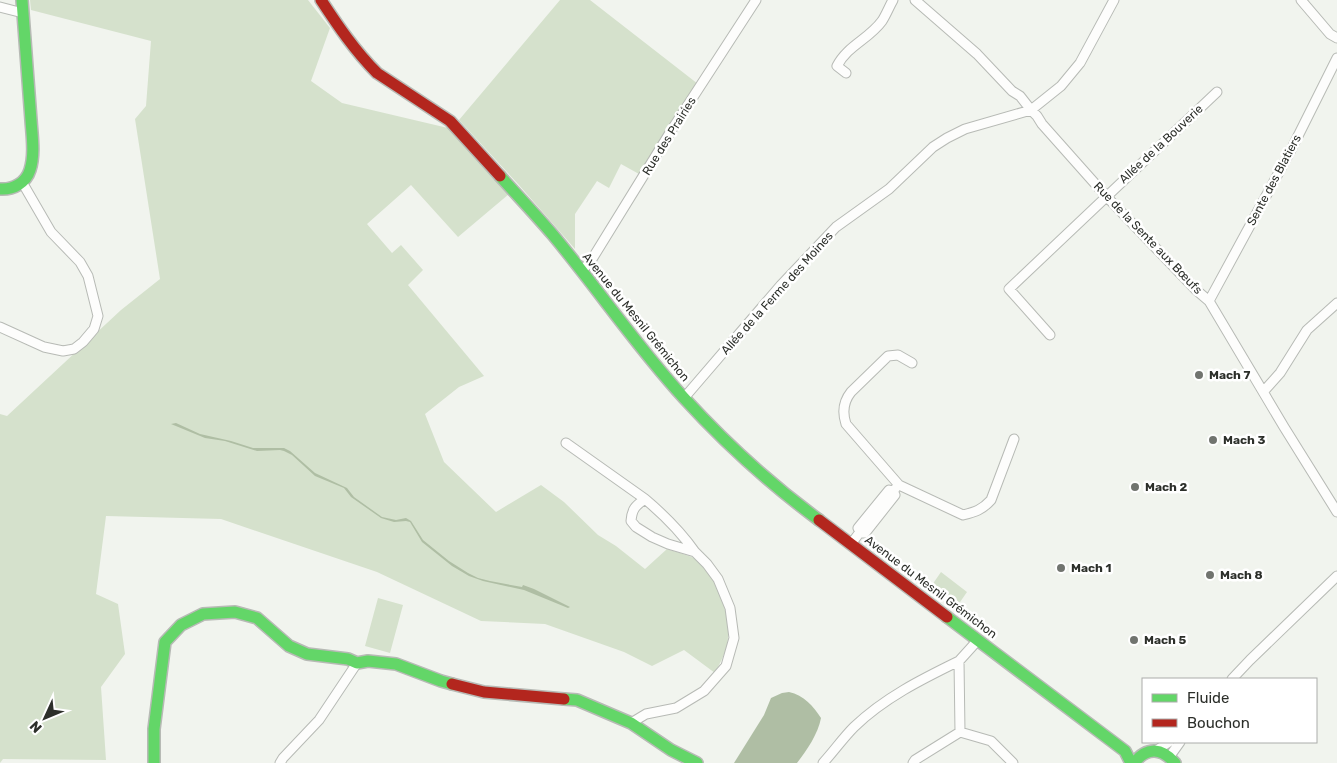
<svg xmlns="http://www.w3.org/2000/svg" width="1337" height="763" viewBox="0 0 1337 763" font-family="Rubik,sans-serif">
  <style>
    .green { fill: #d5e1cc }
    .water { fill: #afbea4 }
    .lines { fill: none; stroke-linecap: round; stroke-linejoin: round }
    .street-casing { stroke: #b7bab5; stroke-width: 11 }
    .fast-casing { stroke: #b7bab5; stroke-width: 14 }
    .jam-casing { stroke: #b7bab5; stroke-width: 14 }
    .street { stroke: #fdfdfc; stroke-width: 9 }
    .fast { stroke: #63d668; stroke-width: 11 }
    .jam { stroke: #b3261e; stroke-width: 11 }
    .poi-dot { fill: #71746f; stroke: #fff; stroke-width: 2 }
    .labels { text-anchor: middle; stroke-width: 5; stroke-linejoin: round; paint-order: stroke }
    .street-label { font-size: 12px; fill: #2c2f2a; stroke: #fff }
    .poi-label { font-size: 12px; font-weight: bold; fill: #2c2f2a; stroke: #fff; text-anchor: start }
  </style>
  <rect width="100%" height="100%" fill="#f1f4ee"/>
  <path class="green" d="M 30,0 L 308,0 L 330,28 L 311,81 L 342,103 L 448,128 L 509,194 L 458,237 L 411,185 L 367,224 L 392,253 L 401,245 L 423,270 L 408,285 L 484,376 L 459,387 L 425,414 L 444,462 L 496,512 L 541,485 L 564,502 L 598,535 L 616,546 L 645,569 L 667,549 C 676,552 693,556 700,562 C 717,577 730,615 728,637 C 728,649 720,663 715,673 L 684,650 L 652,666 L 624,652 L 545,624 L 481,621 L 377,572 L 221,519 L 106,516 L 96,594 L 118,604 L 125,654 L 101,687 L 106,760 L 3,759 L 0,763 L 0,414 L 7,416 L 121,310 L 160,279 L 135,119 L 146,106 L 151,41 L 31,10 Z
    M 560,0 L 590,0 L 698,84 L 639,174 L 621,164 L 609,188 L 597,181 L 575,214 L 575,249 L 518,184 L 459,120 Z
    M 941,572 L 967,592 L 958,605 L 932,585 Z
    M 378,598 L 403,605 L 390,653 L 365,646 Z"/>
  <path class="water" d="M 176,423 L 200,434 L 231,441 L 253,448 L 284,448 L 290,451 L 315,473 L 347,488 L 354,497 L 382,517 L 396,520 L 406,518 L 411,521 L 423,540 L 449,561 L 468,573 L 478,578 L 490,581 L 522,587 L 523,585 L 534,589 L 570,607 L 568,608 L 524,590 L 483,581 L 469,576 L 452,566 L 422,542 L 410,522 L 406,521 L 394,522 L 381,518 L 351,497 L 344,488 L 315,476 L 292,455 L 284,451 L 280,450 L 257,451 L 225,441 L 205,438 L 171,424 Z
    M 789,692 C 804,695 813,706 821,718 C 818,734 807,750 797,763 L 734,763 L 764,715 L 771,698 L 782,693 Z"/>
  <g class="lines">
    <defs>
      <path id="street" d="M 915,0 L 977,54 L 1012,91 L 1020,96 L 1031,110 L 1037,116 L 1042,124 L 1106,196 L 1195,289 L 1209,301 L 1284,427 L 1337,512
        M 1301,0 L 1330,34 L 1337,38
        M 0,7 L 23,13
        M 846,73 L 837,66 C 847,46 869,39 882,21 C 886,15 889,7 893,0
        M 581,270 L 589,264 L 671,131 L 756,0
        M 1209,301 L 1291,150 L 1337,58
        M 0,327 L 44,347 L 63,351 L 74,349 L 83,342 L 94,329 L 98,316 L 88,276 L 80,262 L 51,232 L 22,182
        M 1050,335 L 1009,289 L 1217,92
        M 912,363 L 898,355 L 888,356 L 851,392 C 843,402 842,412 846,424 L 899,485 L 963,515 C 975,512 982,510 991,500 L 1014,439
        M 1263,392 L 1280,373 L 1307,330 L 1337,303
        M 684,398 L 781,285 L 836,227 L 889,189 L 933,147 L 947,138 L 965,129 L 1031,110 L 1061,86 L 1080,63 L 1114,0
        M 566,443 L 645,499 C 635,506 632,509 631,521 L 636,527 L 652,537 L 668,544 L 695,552 L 707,564 L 718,579 L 730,608 L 734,638 L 726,666 L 704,691 L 676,708 L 646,714 L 631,723
        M 645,499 C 664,515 681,532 695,552
        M 860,532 L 858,528 L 889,490 L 893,491 L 895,489
        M 851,544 L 860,532 L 865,533 L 895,495 L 893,491
        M 1232,679 L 1250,660 L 1337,576
        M 960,732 L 959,661 L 978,640
        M 1157,750 L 1169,742
        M 1170,756 L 1180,742
        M 280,763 L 283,758 L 319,720 L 357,663
        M 823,763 C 834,751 843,738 854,727 C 884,698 922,679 959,661
        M 913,763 L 915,760 L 960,732 L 991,741 L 1013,763"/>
      <path id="fast" d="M 500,176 C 518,196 536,215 553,235 C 598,289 637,347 684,398 C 726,444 769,483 819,520
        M 0,189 C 13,190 26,183 30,170 C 35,154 32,136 31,120 C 28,80 25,40 22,0
        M 947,617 L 1125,751 L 1131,763
        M 564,699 L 577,700 L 631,723 L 671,750 L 697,763
        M 154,763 L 154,729 L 165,642 L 181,625 L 203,614 L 235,612 L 257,618 L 289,646 L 307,654 L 348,659 L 357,663 L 368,661 L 396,664 L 441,681 L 452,684
        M 1134,763 C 1147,746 1162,748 1175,763"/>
      <path id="jam" d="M 321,0 C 338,26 355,51 377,73 L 450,121 L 500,176
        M 819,520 L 947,617
        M 452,684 L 484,692 L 564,699"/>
    </defs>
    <use href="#street" class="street-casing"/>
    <use href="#fast" class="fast-casing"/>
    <use href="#jam" class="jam-casing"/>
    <use href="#street" class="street"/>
    <use href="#fast" class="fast"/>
    <use href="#jam" class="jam"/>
  </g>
  <g class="poi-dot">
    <circle cx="1199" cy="375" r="5"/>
    <circle cx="1213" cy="440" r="5"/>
    <circle cx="1135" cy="487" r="5"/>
    <circle cx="1061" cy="568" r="5"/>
    <circle cx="1210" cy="575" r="5"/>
    <circle cx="1134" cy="640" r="5"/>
  </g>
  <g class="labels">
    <g class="street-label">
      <text transform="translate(669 136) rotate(-58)" y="4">Rue des Prairies</text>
      <text transform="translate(1161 144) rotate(-43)" y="4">Allée de la Bouverie</text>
      <text transform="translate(1274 180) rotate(-62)" y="4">Sente des Blatiers</text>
      <text transform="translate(1148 238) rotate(46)" y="4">Rue de la Sente aux Bœufs</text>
      <text transform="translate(777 293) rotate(-48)" y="4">Allée de la Ferme des Moines</text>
      <text transform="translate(636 317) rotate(51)" y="4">Avenue du Mesnil Grémichon</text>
      <text transform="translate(931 587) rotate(37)" y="4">Avenue du Mesnil Grémichon</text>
    </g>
    <g class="poi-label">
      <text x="1209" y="379">Mach 7</text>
      <text x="1223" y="444">Mach 3</text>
      <text x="1145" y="491">Mach 2</text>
      <text x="1071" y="572">Mach 1</text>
      <text x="1220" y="579">Mach 8</text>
      <text x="1144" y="644">Mach 5</text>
    </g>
  </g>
  <rect x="1142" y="678" width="175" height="65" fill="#ffffff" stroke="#abacaa"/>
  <rect x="1152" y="694" width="25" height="8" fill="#63d668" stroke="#abacaa"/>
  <text x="1187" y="703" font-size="15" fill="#2c2f2a">Fluide</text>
  <rect x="1152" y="719" width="25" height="8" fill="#b3261e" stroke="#abacaa"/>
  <text x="1187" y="728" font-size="15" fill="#2c2f2a">Bouchon</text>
  <g transform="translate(45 718) rotate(226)" stroke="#ffffff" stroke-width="4" paint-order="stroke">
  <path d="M0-4L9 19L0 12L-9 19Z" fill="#2c2f2a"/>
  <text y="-8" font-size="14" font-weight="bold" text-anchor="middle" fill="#2c2f2a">N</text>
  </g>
</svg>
